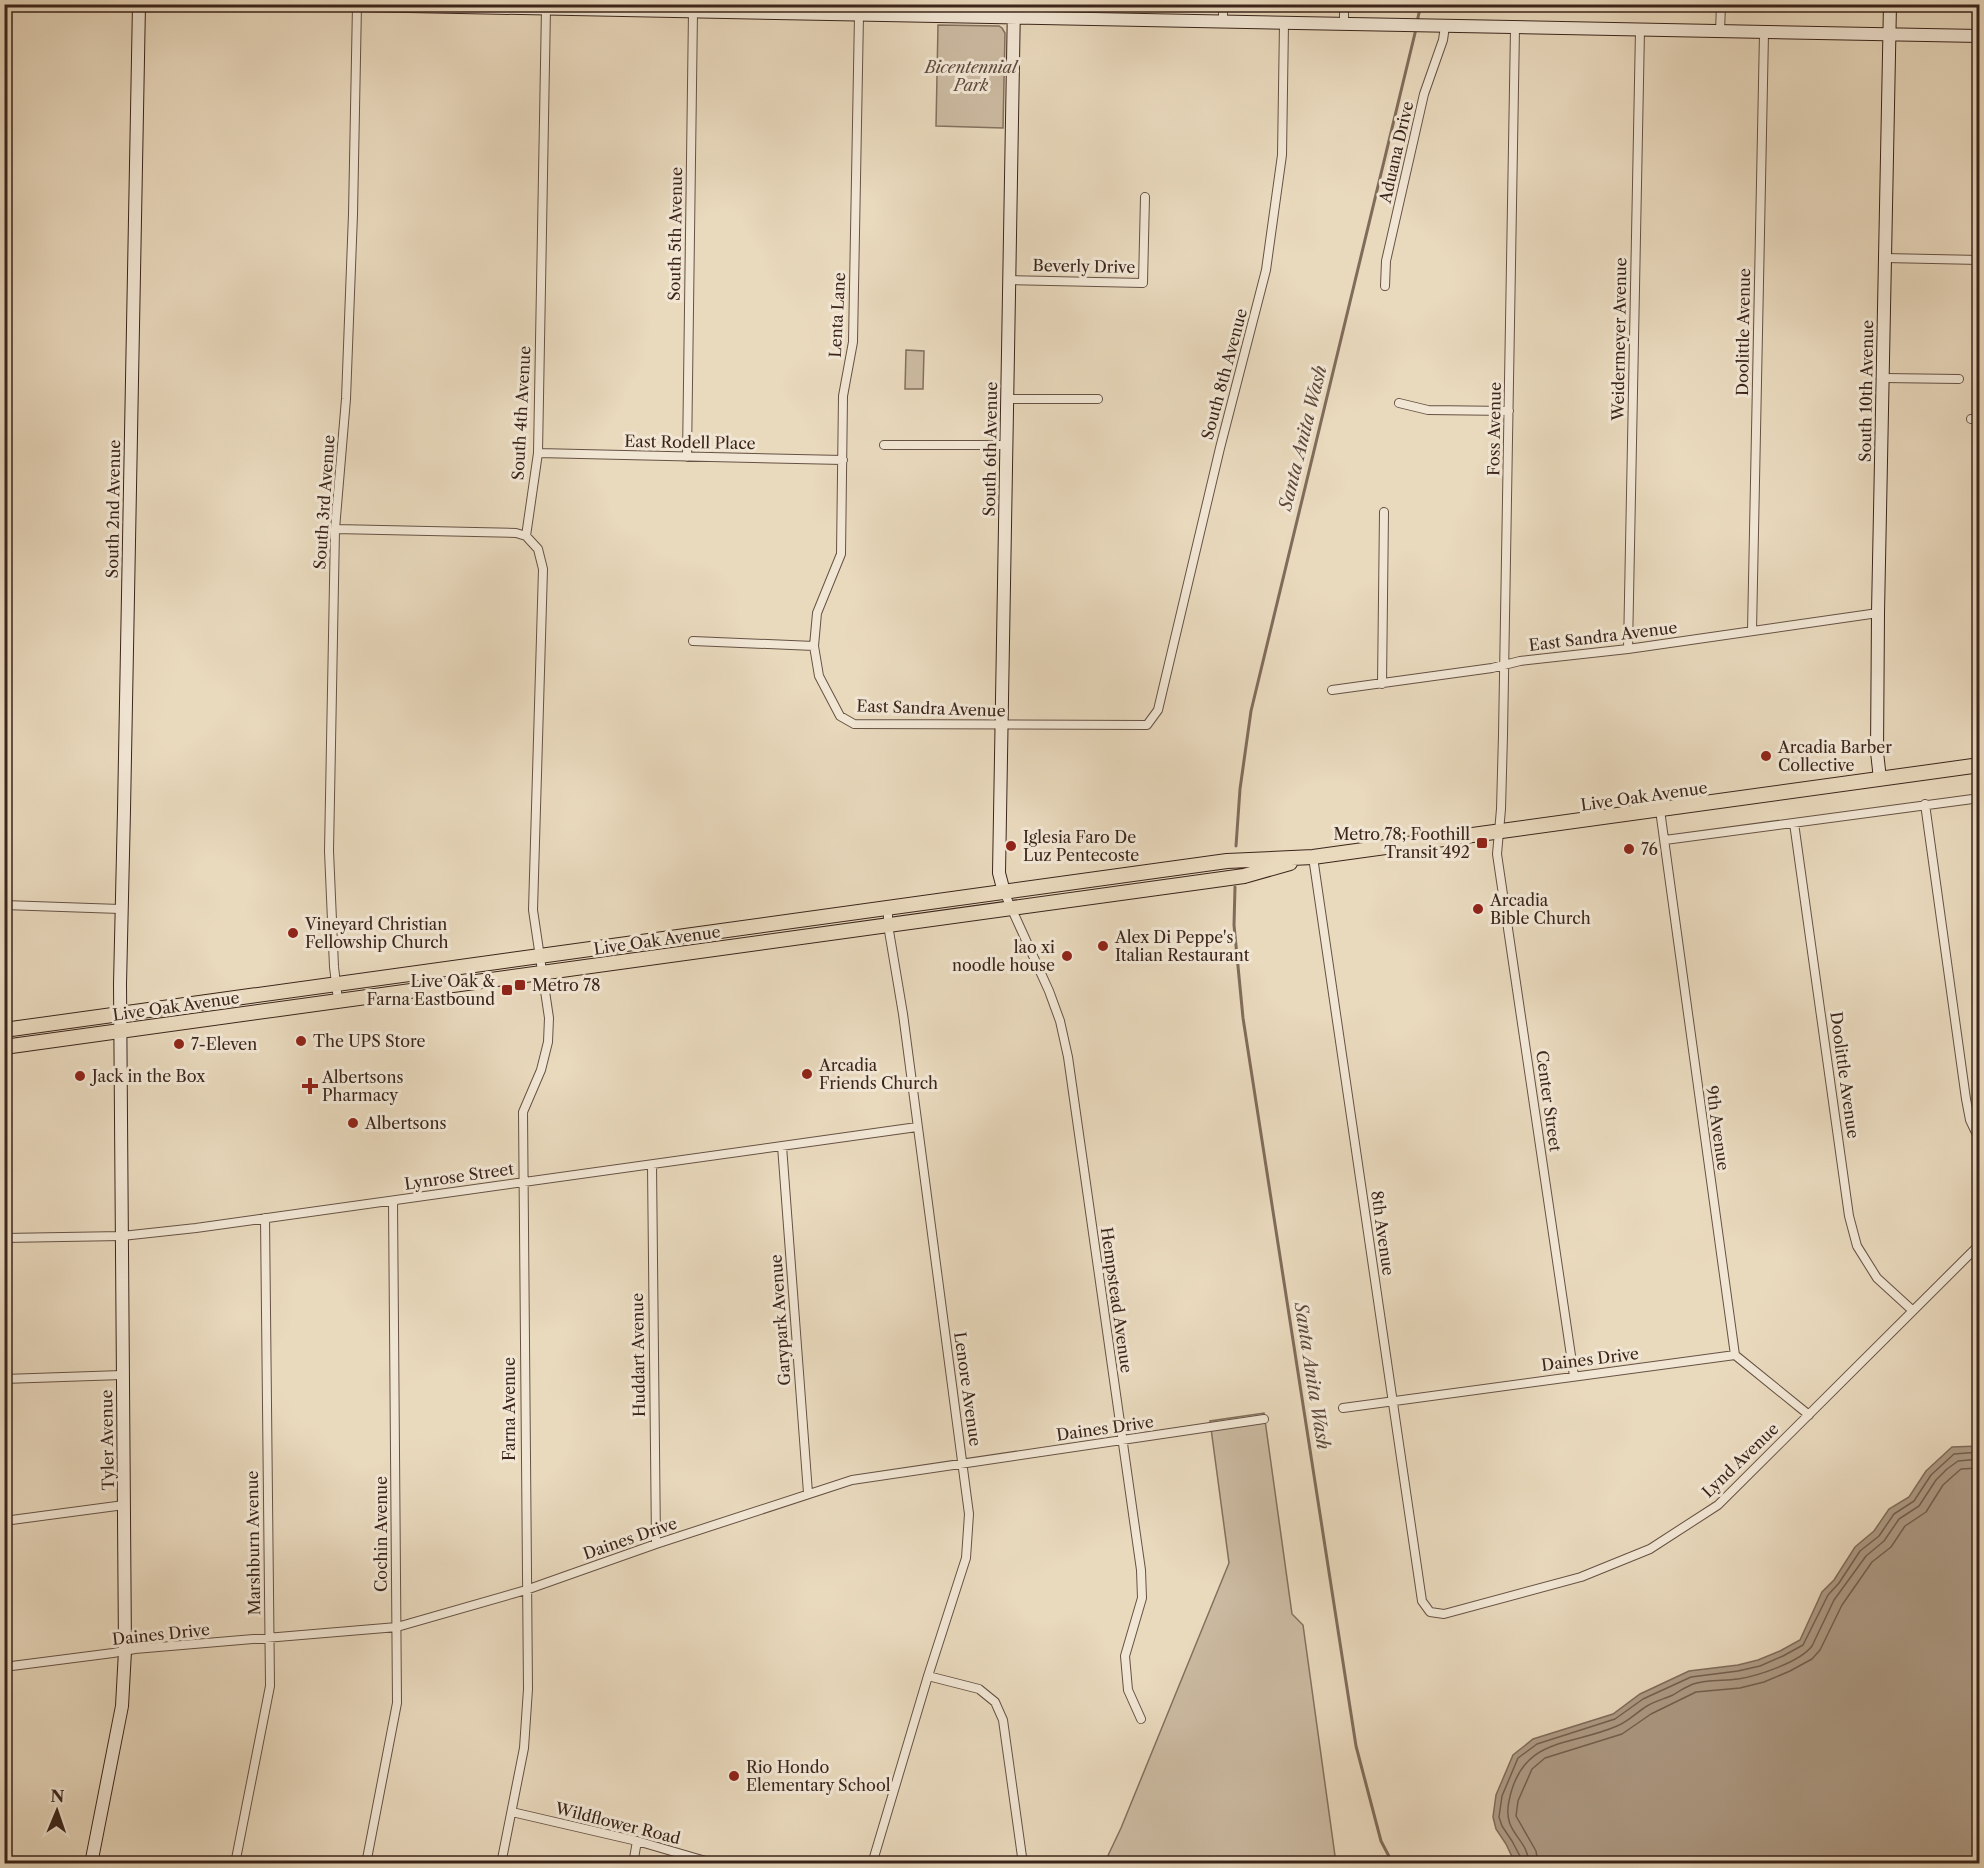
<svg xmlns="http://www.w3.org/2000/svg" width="1984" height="1868" viewBox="0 0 1984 1868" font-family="'Libre Caslon Text',serif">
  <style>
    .green { fill: #cbbaa1; stroke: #83705e; stroke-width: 1.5 }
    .water { fill: #ae9c86; stroke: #806c5b; stroke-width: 1.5 }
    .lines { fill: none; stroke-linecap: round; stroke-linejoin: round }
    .shore { stroke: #746050; stroke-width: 1.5 }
    .stream { stroke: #806c5b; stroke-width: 3 }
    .street-casing { stroke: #665244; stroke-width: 10 }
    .secondary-casing { stroke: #3b251b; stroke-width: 14 }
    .primary-casing { stroke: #3b251b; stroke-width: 16 }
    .street { stroke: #f1e6d4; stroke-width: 8 }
    .secondary { stroke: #f1e6d4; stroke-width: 12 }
    .primary { stroke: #e9d9bd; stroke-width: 14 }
    .poi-dot { fill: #8f2418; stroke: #f1e6d4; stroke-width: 2 }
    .labels { text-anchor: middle; stroke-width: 6; stroke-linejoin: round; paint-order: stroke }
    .park-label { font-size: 16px; font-style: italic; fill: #5f4a3c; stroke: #f1e6d4 }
    .street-label { font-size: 16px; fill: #3b251b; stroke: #f1e6d4 }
    .poi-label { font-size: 16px; fill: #3b251b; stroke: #f1e6d4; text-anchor: start }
    .water-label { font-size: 18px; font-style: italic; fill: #5e493b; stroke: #f1e6d4 }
  </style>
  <rect width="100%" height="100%" fill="#e9d9bd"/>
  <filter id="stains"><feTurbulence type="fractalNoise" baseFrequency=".00333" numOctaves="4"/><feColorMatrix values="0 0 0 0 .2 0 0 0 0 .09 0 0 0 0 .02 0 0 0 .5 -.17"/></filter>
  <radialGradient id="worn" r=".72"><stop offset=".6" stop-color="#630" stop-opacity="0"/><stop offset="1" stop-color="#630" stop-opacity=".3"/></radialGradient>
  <path class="green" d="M 938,25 L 999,26 L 1002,28 L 1005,33 L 1003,128 L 936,126 Z
    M 906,350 L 924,351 L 923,389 L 905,389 Z
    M 1264,1413 L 1292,1614 L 1303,1625 L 1336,1863 L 1104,1864 L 1121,1828 L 1229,1563 L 1210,1421 Z"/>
  <path class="water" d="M 1979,1446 L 1979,1863 L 1515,1863 L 1506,1844 L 1496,1829 L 1493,1817 L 1496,1795 L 1513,1755 L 1533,1739 L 1613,1714 L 1640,1694 L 1689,1671 L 1738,1665 L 1758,1660 L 1780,1651 L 1800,1640 L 1822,1592 L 1834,1580 L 1855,1547 L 1874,1531 L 1889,1509 L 1909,1497 L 1926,1471 L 1952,1447 Z"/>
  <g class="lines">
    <path class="shore" d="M 1521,1864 L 1521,1858 L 1512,1841 L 1502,1826 L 1499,1817 L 1502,1796 L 1518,1758 L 1537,1744 L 1615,1719 L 1643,1699 L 1691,1677 L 1738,1671 L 1760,1666 L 1783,1656 L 1803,1645 L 1828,1595 L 1839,1583 L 1860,1551 L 1879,1536 L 1894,1514 L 1914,1501 L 1931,1475 L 1954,1454 L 1980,1452
      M 1529,1864 C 1528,1837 1502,1834 1509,1801 C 1522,1736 1569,1747 1617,1726 C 1628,1722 1637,1712 1647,1706 C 1655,1701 1664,1699 1673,1695 C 1679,1691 1686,1687 1693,1684 C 1707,1679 1724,1681 1738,1679 C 1758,1676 1800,1662 1812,1646 L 1834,1600 L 1866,1556 L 1884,1541 L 1899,1519 L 1919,1506 L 1936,1480 L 1947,1469 L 1958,1461 L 1980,1459
      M 1538,1864 L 1536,1851 L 1516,1816 L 1518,1801 L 1532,1769 L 1545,1758 L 1622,1734 L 1651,1714 L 1696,1692 L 1740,1688 L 1764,1682 L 1790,1671 L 1812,1659 L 1820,1650 L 1842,1605 L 1872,1562 L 1891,1547 L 1905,1526 L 1926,1512 L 1943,1485 L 1953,1476 L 1961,1469 L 1980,1468"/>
    <path class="stream" d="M 1417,22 L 1421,4
      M 1236,846 L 1240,789 L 1251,711 L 1416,29
      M 1235,887 L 1234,925 L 1243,1018 L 1356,1746 L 1381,1841 L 1393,1864"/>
    <defs>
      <path id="street" d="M 1223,21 L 1223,4
        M 1344,24 L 1344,4
        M 1515,28 L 1503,735 L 1501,809 L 1497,854 L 1574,1376
        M 1720,32 L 1721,4
        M 1885,258 L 1980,260
        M 1010,280 L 1143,283 L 1145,197
        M 1385,286 L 1386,261 L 1424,94 L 1443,40 L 1445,26
        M 1884,378 L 1959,379
        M 1008,399 L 1098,399
        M 1399,403 L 1428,410 L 1509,411
        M 1971,419 L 1980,419
        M 884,445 L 1007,445
        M 538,453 L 843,460
        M 687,457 L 693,11
        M 335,529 L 516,533 L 526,536
        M 1752,631 L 1764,33
        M 693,641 L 814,646 L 819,676 L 840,716 L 854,724 L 1147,725 L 1158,710 L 1220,448 L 1266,270 L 1282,155 L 1284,23
        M 814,646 L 817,613 L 841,554 L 843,396 L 853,342 L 859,15
        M 1628,649 L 1640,30
        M 1382,684 L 1384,512
        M 1332,690 L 1492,668 L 1520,661 L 1628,649 L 1878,613
        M 1925,804 L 1966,1099 L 1970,1120 L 1980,1141
        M 1660,810 L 1735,1355 L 1809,1415
        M 1794,823 L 1849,1216 L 1857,1246 L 1877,1278 L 1912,1310
        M 1665,840 L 1980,798
        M 1313,857 L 1422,1601 L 1430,1612 L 1444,1614 L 1581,1577 L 1650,1549 L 1718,1505 L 1980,1244
        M 1004,892 L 1049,991 L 1060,1021 L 1068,1057 L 1141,1570 L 1142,1598 L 1125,1656 L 1128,1690 L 1141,1719
        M 4,905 L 120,909
        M 338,1000 L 334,967 L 329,851 L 335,529 L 346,399 L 353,214 L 357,5
        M 782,1146 L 808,1493
        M 652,1165 L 656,1544
        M 4,1238 L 122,1236 L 196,1228 L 917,1127
        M 4,1379 L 122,1375
        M 1343,1408 L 1735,1355
        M 4,1521 L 124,1505
        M 4,1667 L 113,1653 L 135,1649 L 397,1627 L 526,1590 L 656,1544 L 852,1480 L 1264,1419
        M 928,1676 L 979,1689 L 995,1702 L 1003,1720 L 1023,1864
        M 512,1812 L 637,1841 L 716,1864
        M 235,1864 L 270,1686 L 265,1218
        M 366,1864 L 397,1703 L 393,1201
        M 501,1864 L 524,1748 L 528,1689 L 523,1112 L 541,1070 L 548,1042 L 549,1018 L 533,910 L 543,569 L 538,549 L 526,536 L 538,453 L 546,8
        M 633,1864 L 637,1841
        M 872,1864 L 928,1676 L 966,1558 L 969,1514 L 903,1014 L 888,925 L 888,909"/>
      <path id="secondary" d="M 307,4 L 1980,36
        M 1880,779 L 1877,752 L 1878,613 L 1890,4
        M 1004,892 L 999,873 L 1014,4
        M 91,1864 L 122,1706 L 125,1651 L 120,984 L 124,810 L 139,4"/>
      <path id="primary" d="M 4,1030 L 1227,861 L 1313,857 L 1980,765
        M 4,1047 L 1208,881 L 1244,876 L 1290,863"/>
    </defs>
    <use href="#street" class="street-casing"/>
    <use href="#secondary" class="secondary-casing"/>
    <use href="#primary" class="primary-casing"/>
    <use href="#street" class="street"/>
    <use href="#secondary" class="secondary"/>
    <use href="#primary" class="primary"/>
  </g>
  <g class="poi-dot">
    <circle cx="1766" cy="756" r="6"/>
    <rect x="1476" y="837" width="12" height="12" rx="3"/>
    <circle cx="1011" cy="846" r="6"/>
    <circle cx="1629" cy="849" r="6"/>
    <circle cx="1478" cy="909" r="6"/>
    <circle cx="293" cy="933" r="6"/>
    <circle cx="1103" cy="946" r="6"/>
    <circle cx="1067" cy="956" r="6"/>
    <rect x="514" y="979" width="12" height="12" rx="3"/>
    <rect x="501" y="984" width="12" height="12" rx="3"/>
    <circle cx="301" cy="1041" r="6"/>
    <circle cx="179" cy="1044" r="6"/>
    <circle cx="807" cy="1074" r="6"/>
    <circle cx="80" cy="1076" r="6"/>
    <path d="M307 1077h6v6h6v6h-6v6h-6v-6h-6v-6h6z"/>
    <circle cx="353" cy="1123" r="6"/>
    <circle cx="734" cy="1776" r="6"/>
  </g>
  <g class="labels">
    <g class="park-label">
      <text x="971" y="73">Bicentennial<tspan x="971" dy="18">Park</tspan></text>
    </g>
    <g class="street-label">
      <text transform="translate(1396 152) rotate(-77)" y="6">Aduana Drive</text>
      <text transform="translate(675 234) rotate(-89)" y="6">South 5th Avenue</text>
      <text transform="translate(1084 266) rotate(1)" y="6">Beverly Drive</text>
      <text transform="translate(837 315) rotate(-87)" y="6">Lenta Lane</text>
      <text transform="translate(1743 332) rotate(-89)" y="6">Doolittle Avenue</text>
      <text transform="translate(1619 339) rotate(-89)" y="6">Weidermeyer Avenue</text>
      <text transform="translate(1224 374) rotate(-75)" y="6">South 8th Avenue</text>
      <text transform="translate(1866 391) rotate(-89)" y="6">South 10th Avenue</text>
      <text transform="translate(521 413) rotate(-87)" y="6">South 4th Avenue</text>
      <text transform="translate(1494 429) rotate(-89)" y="6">Foss Avenue</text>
      <text transform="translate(690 442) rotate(1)" y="6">East Rodell Place</text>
      <text transform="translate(990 449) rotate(-89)" y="6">South 6th Avenue</text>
      <text transform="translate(324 502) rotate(-86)" y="6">South 3rd Avenue</text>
      <text transform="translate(113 509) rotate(-89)" y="6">South 2nd Avenue</text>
      <text transform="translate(1603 636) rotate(-7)" y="6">East Sandra Avenue</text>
      <text transform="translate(931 708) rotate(2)" y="6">East Sandra Avenue</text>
      <text transform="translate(1644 796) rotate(-8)" y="6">Live Oak Avenue</text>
      <text transform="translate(657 940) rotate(-8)" y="6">Live Oak Avenue</text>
      <text transform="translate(176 1006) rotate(-8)" y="6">Live Oak Avenue</text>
      <text transform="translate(1845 1075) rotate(82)" y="6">Doolittle Avenue</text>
      <text transform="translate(1549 1101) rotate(82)" y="6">Center Street</text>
      <text transform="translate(1718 1128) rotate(82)" y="6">9th Avenue</text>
      <text transform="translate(459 1176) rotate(-8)" y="6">Lynrose Street</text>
      <text transform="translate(1383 1233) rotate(82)" y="6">8th Avenue</text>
      <text transform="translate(1117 1300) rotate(82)" y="6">Hempstead Avenue</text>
      <text transform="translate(780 1320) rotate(-94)" y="6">Garypark Avenue</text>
      <text transform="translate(638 1355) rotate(-91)" y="6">Huddart Avenue</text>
      <text transform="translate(1590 1359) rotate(-7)" y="6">Daines Drive</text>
      <text transform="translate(968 1389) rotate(82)" y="6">Lenore Avenue</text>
      <text transform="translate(509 1409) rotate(-90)" y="6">Farna Avenue</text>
      <text transform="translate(1105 1428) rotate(-8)" y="6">Daines Drive</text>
      <text transform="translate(107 1440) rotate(-91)" y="6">Tyler Avenue</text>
      <text transform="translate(1740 1460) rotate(-44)" y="6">Lynd Avenue</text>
      <text transform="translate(381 1534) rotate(-90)" y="6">Cochin Avenue</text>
      <text transform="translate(630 1538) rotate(-19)" y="6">Daines Drive</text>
      <text transform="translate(253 1543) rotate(-91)" y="6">Marshburn Avenue</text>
      <text transform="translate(161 1634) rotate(-6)" y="6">Daines Drive</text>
      <text transform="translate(618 1823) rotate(14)" y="6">Wildflower Road</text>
    </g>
    <g class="poi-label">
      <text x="1778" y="753">Arcadia Barber<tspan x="1778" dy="18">Collective</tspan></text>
      <text x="1470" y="840" text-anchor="end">Metro 78; Foothill<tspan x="1470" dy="18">Transit 492</tspan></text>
      <text x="1023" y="843">Iglesia Faro De<tspan x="1023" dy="18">Luz Pentecoste</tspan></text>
      <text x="1641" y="855">76</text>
      <text x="1490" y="906">Arcadia<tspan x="1490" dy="18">Bible Church</tspan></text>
      <text x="305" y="930">Vineyard Christian<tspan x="305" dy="18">Fellowship Church</tspan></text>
      <text x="1115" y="943">Alex Di Peppe's<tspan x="1115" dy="18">Italian Restaurant</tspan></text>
      <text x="1055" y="953" text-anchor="end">lao xi<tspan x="1055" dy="18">noodle house</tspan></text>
      <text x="495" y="987" text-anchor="end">Live Oak &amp;<tspan x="495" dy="18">Farna Eastbound</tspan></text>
      <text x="532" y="991">Metro 78</text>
      <text x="313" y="1047">The UPS Store</text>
      <text x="191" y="1050">7-Eleven</text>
      <text x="819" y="1071">Arcadia<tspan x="819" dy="18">Friends Church</tspan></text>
      <text x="92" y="1082">Jack in the Box</text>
      <text x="322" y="1083">Albertsons<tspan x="322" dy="18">Pharmacy</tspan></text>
      <text x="365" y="1129">Albertsons</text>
      <text x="746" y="1773">Rio Hondo<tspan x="746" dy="18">Elementary School</tspan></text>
    </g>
    <g class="water-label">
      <text transform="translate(1303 438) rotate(-76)" y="6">Santa Anita Wash</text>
      <text transform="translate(1312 1376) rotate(81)" y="6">Santa Anita Wash</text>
    </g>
  </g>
  <rect width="1984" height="1868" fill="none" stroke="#e9d9bd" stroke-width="24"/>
  <rect x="6" y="6" width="1972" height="1856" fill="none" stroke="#3b251b" stroke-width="3"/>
  <rect x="12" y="12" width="1960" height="1844" fill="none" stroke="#3b251b" stroke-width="1.5"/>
  <g transform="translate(57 1811) rotate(2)" stroke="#f1e6d4" stroke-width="4.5" paint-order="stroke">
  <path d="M0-4.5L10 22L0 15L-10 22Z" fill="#3b251b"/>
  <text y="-9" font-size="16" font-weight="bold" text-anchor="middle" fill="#3b251b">N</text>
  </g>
  <rect width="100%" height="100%" filter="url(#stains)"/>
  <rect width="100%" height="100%" fill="url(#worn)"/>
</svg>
